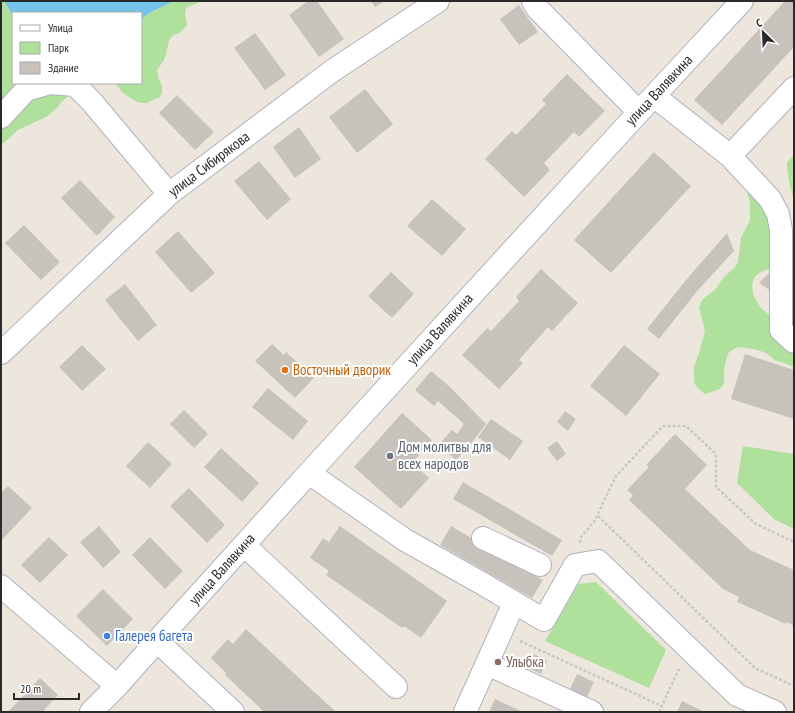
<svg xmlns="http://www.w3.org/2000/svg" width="795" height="713" viewBox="0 0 795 713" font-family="'PT Sans Narrow',sans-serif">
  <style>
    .green { fill: #afe09c }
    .water { fill: #74c3ea }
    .building { fill: #c7c3bc }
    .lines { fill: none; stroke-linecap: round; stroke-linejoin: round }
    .minor-casing { stroke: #b0b2be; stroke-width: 24 }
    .path { stroke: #c8c8c8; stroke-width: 2.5; stroke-dasharray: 3 2; stroke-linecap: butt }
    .minor { stroke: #fff; stroke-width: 22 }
    .food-dot { fill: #e8710a; stroke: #fff; stroke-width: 1.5 }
    .worship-dot { fill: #6b7280; stroke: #fff; stroke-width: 1.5 }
    .shop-dot { fill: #3f7fe0; stroke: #fff; stroke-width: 1.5 }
    .education-dot { fill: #8d6e63; stroke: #fff; stroke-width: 1.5 }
    .labels { text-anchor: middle; stroke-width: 4; stroke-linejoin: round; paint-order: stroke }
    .street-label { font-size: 15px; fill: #2a2a2a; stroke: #fff }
    .food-label { font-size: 15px; fill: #c56008; stroke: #fff; text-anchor: start }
    .worship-label { font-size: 15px; fill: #5b616d; stroke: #fff; text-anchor: start }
    .shop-label { font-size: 15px; fill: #366cbe; stroke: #fff; text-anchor: start }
    .education-label { font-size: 15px; fill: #785e54; stroke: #fff; text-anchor: start }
  </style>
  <rect width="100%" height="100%" fill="#ece6dd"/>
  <path class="green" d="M 1,1 L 4,1 L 13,16 L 13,83 L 65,83 L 70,91 L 67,97 L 61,102 L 58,107 L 50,114 L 46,117 L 18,130 L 1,145 Z
    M 174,1 L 202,1 L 186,8 L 185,14 L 187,25 L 181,32 L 172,36 L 169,41 L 166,54 L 164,60 L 157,70 L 158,77 L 162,86 L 162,92 L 160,97 L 147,103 L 142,103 L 135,101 L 123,93 L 115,83 L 141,83 L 141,19 L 151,12 Z
    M 792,157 L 794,157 L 794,199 C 790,187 787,175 787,162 Z
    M 748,186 L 791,238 L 794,239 L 794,268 C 784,270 773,268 763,271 C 740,281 758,313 776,318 C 782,319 788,318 794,316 L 794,367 L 781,362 L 776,361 L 766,353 L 754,349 L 738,347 L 729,352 L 726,360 L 724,371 L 724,383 L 720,389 L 705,394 L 701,391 L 696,386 L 694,382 L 694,367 L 699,353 L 705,331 L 702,319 L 699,308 L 701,302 L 704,298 L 715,290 L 723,278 L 735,267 L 738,262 L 741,238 L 750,220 L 750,203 L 747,192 Z
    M 743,446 L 794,454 L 794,529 L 774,519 L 737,483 Z
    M 596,582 L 666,650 L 649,688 L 545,641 L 578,584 Z"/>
  <path class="water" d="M 4,1 L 174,1 L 151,12 L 141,19 L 141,13 L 13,13 L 13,16 Z"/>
  <path class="building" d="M 308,1 L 317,1 L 344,39 L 319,57 L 289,15 Z
    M 371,1 L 385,1 L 375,7 Z
    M 785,1 L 794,1 L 794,47 L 722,125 L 694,100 Z
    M 519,5 L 538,32 L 519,45 L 500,19 Z
    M 255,33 L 286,75 L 265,90 L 234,48 Z
    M 567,74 L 605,111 L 579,137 L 574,132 L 544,163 L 550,170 L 524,197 L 485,159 L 512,131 L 516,135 L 546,104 L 542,100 Z
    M 365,89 L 393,124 L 357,153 L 329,117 Z
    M 177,95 L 214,132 L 195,150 L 159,113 Z
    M 299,127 L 321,159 L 295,178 L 273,147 Z
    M 654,152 L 691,186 L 611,273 L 574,240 Z
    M 259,161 L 291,199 L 267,220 L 234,181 Z
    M 80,180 L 115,217 L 97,236 L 61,198 Z
    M 432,199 L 466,229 L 442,256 L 407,226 Z
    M 24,225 L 60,262 L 41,280 L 5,243 Z
    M 178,231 L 215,273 L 191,293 L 155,252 Z
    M 727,233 L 734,251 L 698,290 L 659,339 L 647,329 L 686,280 Z
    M 541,269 L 578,303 L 552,331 L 548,327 L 519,360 L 523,363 L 499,389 L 462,355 L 487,328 L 491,331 L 519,301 L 516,297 Z
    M 391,272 L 414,294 L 392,318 L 368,296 Z
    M 769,273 L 794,288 L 794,307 L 759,283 Z
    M 125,284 L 157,325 L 138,341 L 105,300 Z
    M 272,344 L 284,355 L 286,352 L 314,378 L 295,398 L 255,361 Z
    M 82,345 L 106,369 L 82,391 L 59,367 Z
    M 624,345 L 660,374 L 626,416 L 590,386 Z
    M 745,354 L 794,370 L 794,419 L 731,399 Z
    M 431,371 L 450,387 L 486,424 L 470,445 L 456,460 L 438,445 L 452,430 L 457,434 L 464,424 L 438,401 L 434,406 L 415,390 Z
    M 268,388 L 308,421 L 293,440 L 252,407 Z
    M 184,410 L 208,434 L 194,448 L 170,424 Z
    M 565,411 L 576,419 L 568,431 L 557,422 Z
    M 402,413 L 432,440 L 412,463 L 429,478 L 401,509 L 354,467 Z
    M 491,419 L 523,441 L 510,460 L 478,437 Z
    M 675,434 L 707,465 L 685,489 L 750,550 L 794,570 L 794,626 L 787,622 L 786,624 L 737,602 L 739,597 L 723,589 L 629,500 L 633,495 L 627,490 L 649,467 L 646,465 Z
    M 557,441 L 566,454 L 557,461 L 547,448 Z
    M 148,442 L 172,464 L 150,488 L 126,466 Z
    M 221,448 L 259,483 L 242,502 L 204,467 Z
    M 463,482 L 562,540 L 552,556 L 453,499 Z
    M 8,486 L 32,508 L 1,541 L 1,493 Z
    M 189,488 L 225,525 L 207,543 L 170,506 Z
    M 99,526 L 121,552 L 103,568 L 80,542 Z
    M 340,526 L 447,601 L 421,638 L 404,626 L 402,628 L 326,575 L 329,571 L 310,558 L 323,538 L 329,542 Z
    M 451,526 L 543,580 L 532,598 L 440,545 Z
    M 49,537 L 68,555 L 40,583 L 21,565 Z
    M 150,537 L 183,571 L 165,589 L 132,555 Z
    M 103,589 L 133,619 L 107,646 L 76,616 Z
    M 246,629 L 336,712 L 264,712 L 256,704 L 225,675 L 226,673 L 211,658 L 228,639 L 233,644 Z
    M 531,653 L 547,660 L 541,674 L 525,666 Z
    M 577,674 L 594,682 L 583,706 L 566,698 Z
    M 40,678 L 58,695 L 42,712 L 8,712 Z
    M 495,699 L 523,712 L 489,712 Z
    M 682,701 L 705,712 L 677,712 Z"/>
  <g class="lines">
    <defs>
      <path id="minor" d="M 533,1 L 537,8 L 639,112
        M 654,96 L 730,156 L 770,199 L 778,214 L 781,230 L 781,330 L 794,342
        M 1,117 L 26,90 L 50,83 L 75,85 L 92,102 L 169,194
        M 730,156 L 794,88
        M 1,353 L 169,194 L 332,71 L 438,1
        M 309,473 L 405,540 L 483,584 L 544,620 L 575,565 L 598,561 L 737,695 L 775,712
        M 483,538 L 540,565
        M 244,545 L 396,687
        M 1,586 L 117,686
        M 157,641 L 233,712
        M 487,664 L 592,712
        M 91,712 L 117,686 L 157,641 L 309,473 L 639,112 L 742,1
        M 465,712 L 514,603"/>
    </defs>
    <use href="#minor" class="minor-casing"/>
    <path class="path" d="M 598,516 L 755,668 L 794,686
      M 580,543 L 581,537 L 594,522 L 616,476 L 663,426 L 686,426 L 716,454 L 716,487 L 756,524 L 794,542
      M 520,641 L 662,706
      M 659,712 L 679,669"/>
    <use href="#minor" class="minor"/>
  </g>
  <circle class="food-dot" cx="285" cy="370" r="4"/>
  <circle class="worship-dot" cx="390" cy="456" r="4"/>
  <circle class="shop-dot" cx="107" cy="636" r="4"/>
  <circle class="education-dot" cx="498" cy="662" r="4"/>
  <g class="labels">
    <g class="street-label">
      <text transform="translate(659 90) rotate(-47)" y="5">улица Валявкина</text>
      <text transform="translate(209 164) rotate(-37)" y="5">улица Сибирякова</text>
      <text transform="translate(440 329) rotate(-48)" y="5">улица Валявкина</text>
      <text transform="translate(222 569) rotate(-48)" y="5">улица Валявкина</text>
    </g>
    <g class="food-label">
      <text x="293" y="375">Восточный дворик</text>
    </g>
    <g class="worship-label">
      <text x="398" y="452">Дом молитвы для<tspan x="398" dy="17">всех народов</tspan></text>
    </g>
    <g class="shop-label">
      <text x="115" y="641">Галерея багета</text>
    </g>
    <g class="education-label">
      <text x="506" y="667">Улыбка</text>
    </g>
  </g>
  <rect width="795" height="713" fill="none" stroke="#2a2a2a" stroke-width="4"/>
  <rect x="12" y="12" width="130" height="72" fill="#ffffff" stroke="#aaaaaa"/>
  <rect x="20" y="25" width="20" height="6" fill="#ffffff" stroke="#aaaaaa"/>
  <text x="48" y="32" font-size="12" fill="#2a2a2a">Улица</text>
  <rect x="20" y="42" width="20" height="12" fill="#afe09c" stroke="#aaaaaa"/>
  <text x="48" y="52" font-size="12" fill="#2a2a2a">Парк</text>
  <rect x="20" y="62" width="20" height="12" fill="#c7c3bc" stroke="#aaaaaa"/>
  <text x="48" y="72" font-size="12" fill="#2a2a2a">Здание</text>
  <g transform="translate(763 32) rotate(336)" stroke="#ffffff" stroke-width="3" paint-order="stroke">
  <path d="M0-3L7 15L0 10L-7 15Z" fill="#2a2a2a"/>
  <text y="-6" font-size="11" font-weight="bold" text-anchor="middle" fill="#2a2a2a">С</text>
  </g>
  <path d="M14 693v6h65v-6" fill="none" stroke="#2a2a2a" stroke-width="2"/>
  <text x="20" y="693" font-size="12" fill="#2a2a2a" stroke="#ffffff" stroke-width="3" paint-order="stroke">20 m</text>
</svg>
